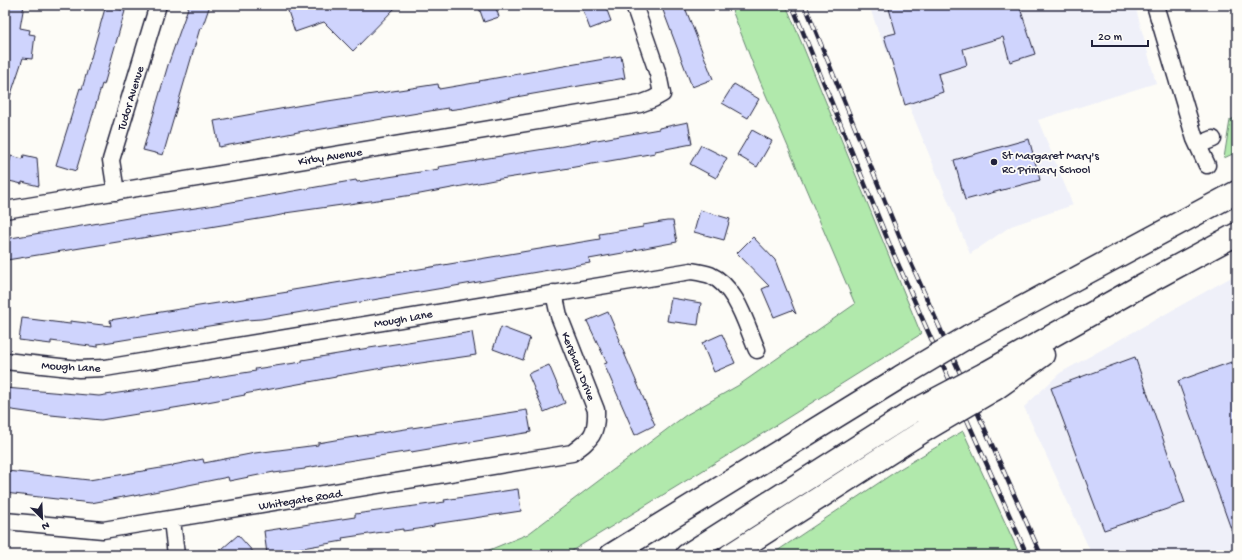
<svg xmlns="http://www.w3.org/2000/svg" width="1242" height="560" viewBox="0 0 1242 560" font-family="'Gochi Hand',sans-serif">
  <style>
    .built { fill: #eff0f9 }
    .green { fill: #b1e9ac; stroke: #6a8674 }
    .building { fill: #cfd4fd; stroke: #22223b }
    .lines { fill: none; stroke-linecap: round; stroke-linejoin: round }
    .street-casing { stroke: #22223b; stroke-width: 19 }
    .highway-casing { stroke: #22223b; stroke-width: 25 }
    .street { stroke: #fdfcf7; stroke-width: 16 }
    .highway { stroke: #fdfcf7; stroke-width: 22 }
    .rail-casing { stroke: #22223b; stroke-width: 4.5 }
    .rail { stroke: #fdfcf7; stroke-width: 3; stroke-dasharray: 9; stroke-linecap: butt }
    .highway-bridge-casing { stroke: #22223b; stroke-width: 25; stroke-linecap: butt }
    .highway-bridge { stroke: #fdfcf7; stroke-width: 22 }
    .poi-dot { fill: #22223b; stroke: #fdfcf7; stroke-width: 1.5 }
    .labels { text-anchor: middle; stroke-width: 3.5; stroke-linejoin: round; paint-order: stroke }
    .street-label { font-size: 12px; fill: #22223b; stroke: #fdfcf7 }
    .poi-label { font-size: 12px; fill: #22223b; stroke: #fdfcf7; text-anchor: start }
  </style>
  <rect width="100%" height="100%" fill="#fdfcf7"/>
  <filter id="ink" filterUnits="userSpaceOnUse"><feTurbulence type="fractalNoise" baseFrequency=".025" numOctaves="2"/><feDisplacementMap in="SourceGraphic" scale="8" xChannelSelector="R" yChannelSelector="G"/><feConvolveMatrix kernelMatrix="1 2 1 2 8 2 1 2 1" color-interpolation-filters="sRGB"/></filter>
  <g filter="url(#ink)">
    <path class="built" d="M 869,5 L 1135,5 L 1156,83 L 1038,120 L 1073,205 L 1011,226 L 970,254 L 877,28 Z
      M 1237,274 L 1237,555 L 1092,555 L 1024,407 L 1060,373 Z"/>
    <path class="green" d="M 730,5 L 786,5 L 921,334 L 746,444 L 565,555 L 477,555 L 528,534 L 686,415 L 739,385 L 855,304 L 754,67 Z
      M 1237,117 L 1237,152 L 1224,158 L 1230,120 Z
      M 963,431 L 1020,555 L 771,555 L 898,470 Z"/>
    <path class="building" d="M 5,5 L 24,5 L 20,28 L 30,30 L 29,34 L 35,35 L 32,59 L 23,58 L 8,103 L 5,103 Z
      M 106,5 L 125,11 L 104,85 L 102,84 L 76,171 L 56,165 L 80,88 L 82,89 Z
      M 189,5 L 210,5 L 202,28 L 200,28 L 163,155 L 143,150 L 168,65 Z
      M 286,5 L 398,5 L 353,51 L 324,22 L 295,32 Z
      M 478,5 L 495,5 L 499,17 L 484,22 Z
      M 581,5 L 605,5 L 611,21 L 590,29 Z
      M 661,5 L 684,5 L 713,79 L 692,87 Z
      M 888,5 L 1019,5 L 1035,54 L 1010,62 L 1003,37 L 963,49 L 967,65 L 938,74 L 943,92 L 905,105 L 884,36 L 896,33 Z
      M 621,56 L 625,78 L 516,97 L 463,108 L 448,110 L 448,108 L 310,131 L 309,130 L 219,147 L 214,121 L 302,105 L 438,84 L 439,89 L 480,82 L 479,81 Z
      M 734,84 L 759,99 L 748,118 L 722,103 Z
      M 688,122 L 692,144 L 655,151 L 655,153 L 552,171 L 494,180 L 420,194 L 285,213 L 286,214 L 271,217 L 7,260 L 5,239 L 134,217 L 209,206 L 356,180 L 357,182 L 439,169 L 438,167 L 476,161 L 476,160 L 563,146 L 659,129 L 659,128 Z
      M 752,130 L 772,141 L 757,167 L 737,155 Z
      M 1029,139 L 1040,180 L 965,200 L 954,160 Z
      M 701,145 L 727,158 L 716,178 L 690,164 Z
      M 24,155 L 37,158 L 39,186 L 22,182 L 22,184 L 5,180 L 11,156 L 23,159 Z
      M 700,210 L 730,219 L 724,240 L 694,232 Z
      M 667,221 L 673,221 L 677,242 L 634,250 L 634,251 L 589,259 L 590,263 L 261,319 L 246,320 L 98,344 L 98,347 L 51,341 L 51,344 L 19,340 L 22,318 L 70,324 L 70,321 L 111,326 L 110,320 L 288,292 L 287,291 L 600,239 L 599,234 L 643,227 L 643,225 Z
      M 753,237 L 775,260 L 796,314 L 792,310 L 774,317 L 762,289 L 769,286 L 737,253 Z
      M 671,298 L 701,303 L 698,325 L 667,321 Z
      M 608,312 L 620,340 L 619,341 L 655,425 L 635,435 L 604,364 L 607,363 L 587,321 Z
      M 501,327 L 530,338 L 523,360 L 493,349 Z
      M 472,332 L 476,355 L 400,366 L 400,365 L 336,376 L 336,377 L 244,394 L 245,395 L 180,407 L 101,420 L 41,414 L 5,409 L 5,388 L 99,396 L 210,379 L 210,378 L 256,371 L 255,369 L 302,362 L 302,360 L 350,352 L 350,351 Z
      M 722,334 L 735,363 L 714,372 L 702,343 Z
      M 1135,357 L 1185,503 L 1104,530 L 1051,388 Z
      M 1237,360 L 1237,540 L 1235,540 L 1178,381 Z
      M 549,365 L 565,403 L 544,412 L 528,374 Z
      M 527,410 L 531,432 L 411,452 L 411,451 L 366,458 L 305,468 L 305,469 L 274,473 L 274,472 L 229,481 L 228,477 L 134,496 L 134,495 L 91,503 L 5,493 L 7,471 L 89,480 L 173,466 L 173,465 L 203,459 L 204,463 L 255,453 L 318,445 L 318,443 L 335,440 Z
      M 518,489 L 521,511 L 434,524 L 434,526 L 418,529 L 403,531 L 403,529 L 342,538 L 343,541 L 267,554 L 264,531 L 355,517 L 355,514 L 445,502 L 444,500 Z
      M 238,535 L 256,555 L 215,555 Z"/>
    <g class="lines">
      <defs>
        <path id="street" d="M 1155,5 L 1195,139 L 1207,165
          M 1198,145 L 1213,139
          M 116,192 L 111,160 L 158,5
          M 5,210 L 640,104 L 653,99 L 662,94 L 658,74 L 634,5
          M 5,361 L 79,369 L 105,368 L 691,271 C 697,272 704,273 710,275 C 737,287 746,325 757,350
          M 172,520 L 176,555
          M 5,521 L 103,530 L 572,453 C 591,439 597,435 596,410 L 559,316 L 554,293"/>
        <path id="highway" d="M 969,336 L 1237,192
          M 986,373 L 1139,287 L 1237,234
          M 995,389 L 1043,355
          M 611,555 L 902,376
          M 687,555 L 912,412
          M 730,555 L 925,430"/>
      </defs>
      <use href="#street" class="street-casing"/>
      <use href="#highway" class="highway-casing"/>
      <use href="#street" class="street"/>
      <use href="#highway" class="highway"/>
      <defs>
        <path id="rail" d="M 792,5 L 891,248 L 1027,555
          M 805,5 L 902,243 L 1041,555"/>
      </defs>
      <use href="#rail" class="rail-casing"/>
      <use href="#rail" class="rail"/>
      <defs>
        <path id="highway-bridge" d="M 902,376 L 969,336
          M 912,412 L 986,373
          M 925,430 L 995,389"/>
      </defs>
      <use href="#highway-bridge" class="highway-bridge-casing"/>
      <use href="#highway-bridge" class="highway-bridge"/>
    </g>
  </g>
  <circle class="poi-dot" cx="994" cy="162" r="4"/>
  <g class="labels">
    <g class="street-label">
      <text transform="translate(130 98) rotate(-73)" y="4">Tudor Avenue</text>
      <text transform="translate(330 156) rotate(-9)" y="4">Kirby Avenue</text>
      <text transform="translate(403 318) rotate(-10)" y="4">Mough Lane</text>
      <text transform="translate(71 366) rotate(3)" y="4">Mough Lane</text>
      <text transform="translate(579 366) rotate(68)" y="4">Kershaw Drive</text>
      <text transform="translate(300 499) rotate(-9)" y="4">Whitegate Road</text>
    </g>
    <g class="poi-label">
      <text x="1002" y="159">St Margaret Mary's<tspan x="1002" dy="14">RC Primary School</tspan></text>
    </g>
  </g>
  <rect width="1242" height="560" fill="none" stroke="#fdfcf7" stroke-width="20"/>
  <rect x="10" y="10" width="1222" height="540" fill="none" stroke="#22223b" stroke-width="1.5" filter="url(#ink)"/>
  <g transform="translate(42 518) rotate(156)" stroke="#fdfcf7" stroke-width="3" paint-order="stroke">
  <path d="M0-3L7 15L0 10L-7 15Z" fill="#22223b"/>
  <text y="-6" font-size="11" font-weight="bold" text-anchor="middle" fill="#22223b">N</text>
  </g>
  <path d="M1092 40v6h56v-6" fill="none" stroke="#22223b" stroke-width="2"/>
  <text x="1098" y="40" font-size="12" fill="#22223b" stroke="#fdfcf7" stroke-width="3" paint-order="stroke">20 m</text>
</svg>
